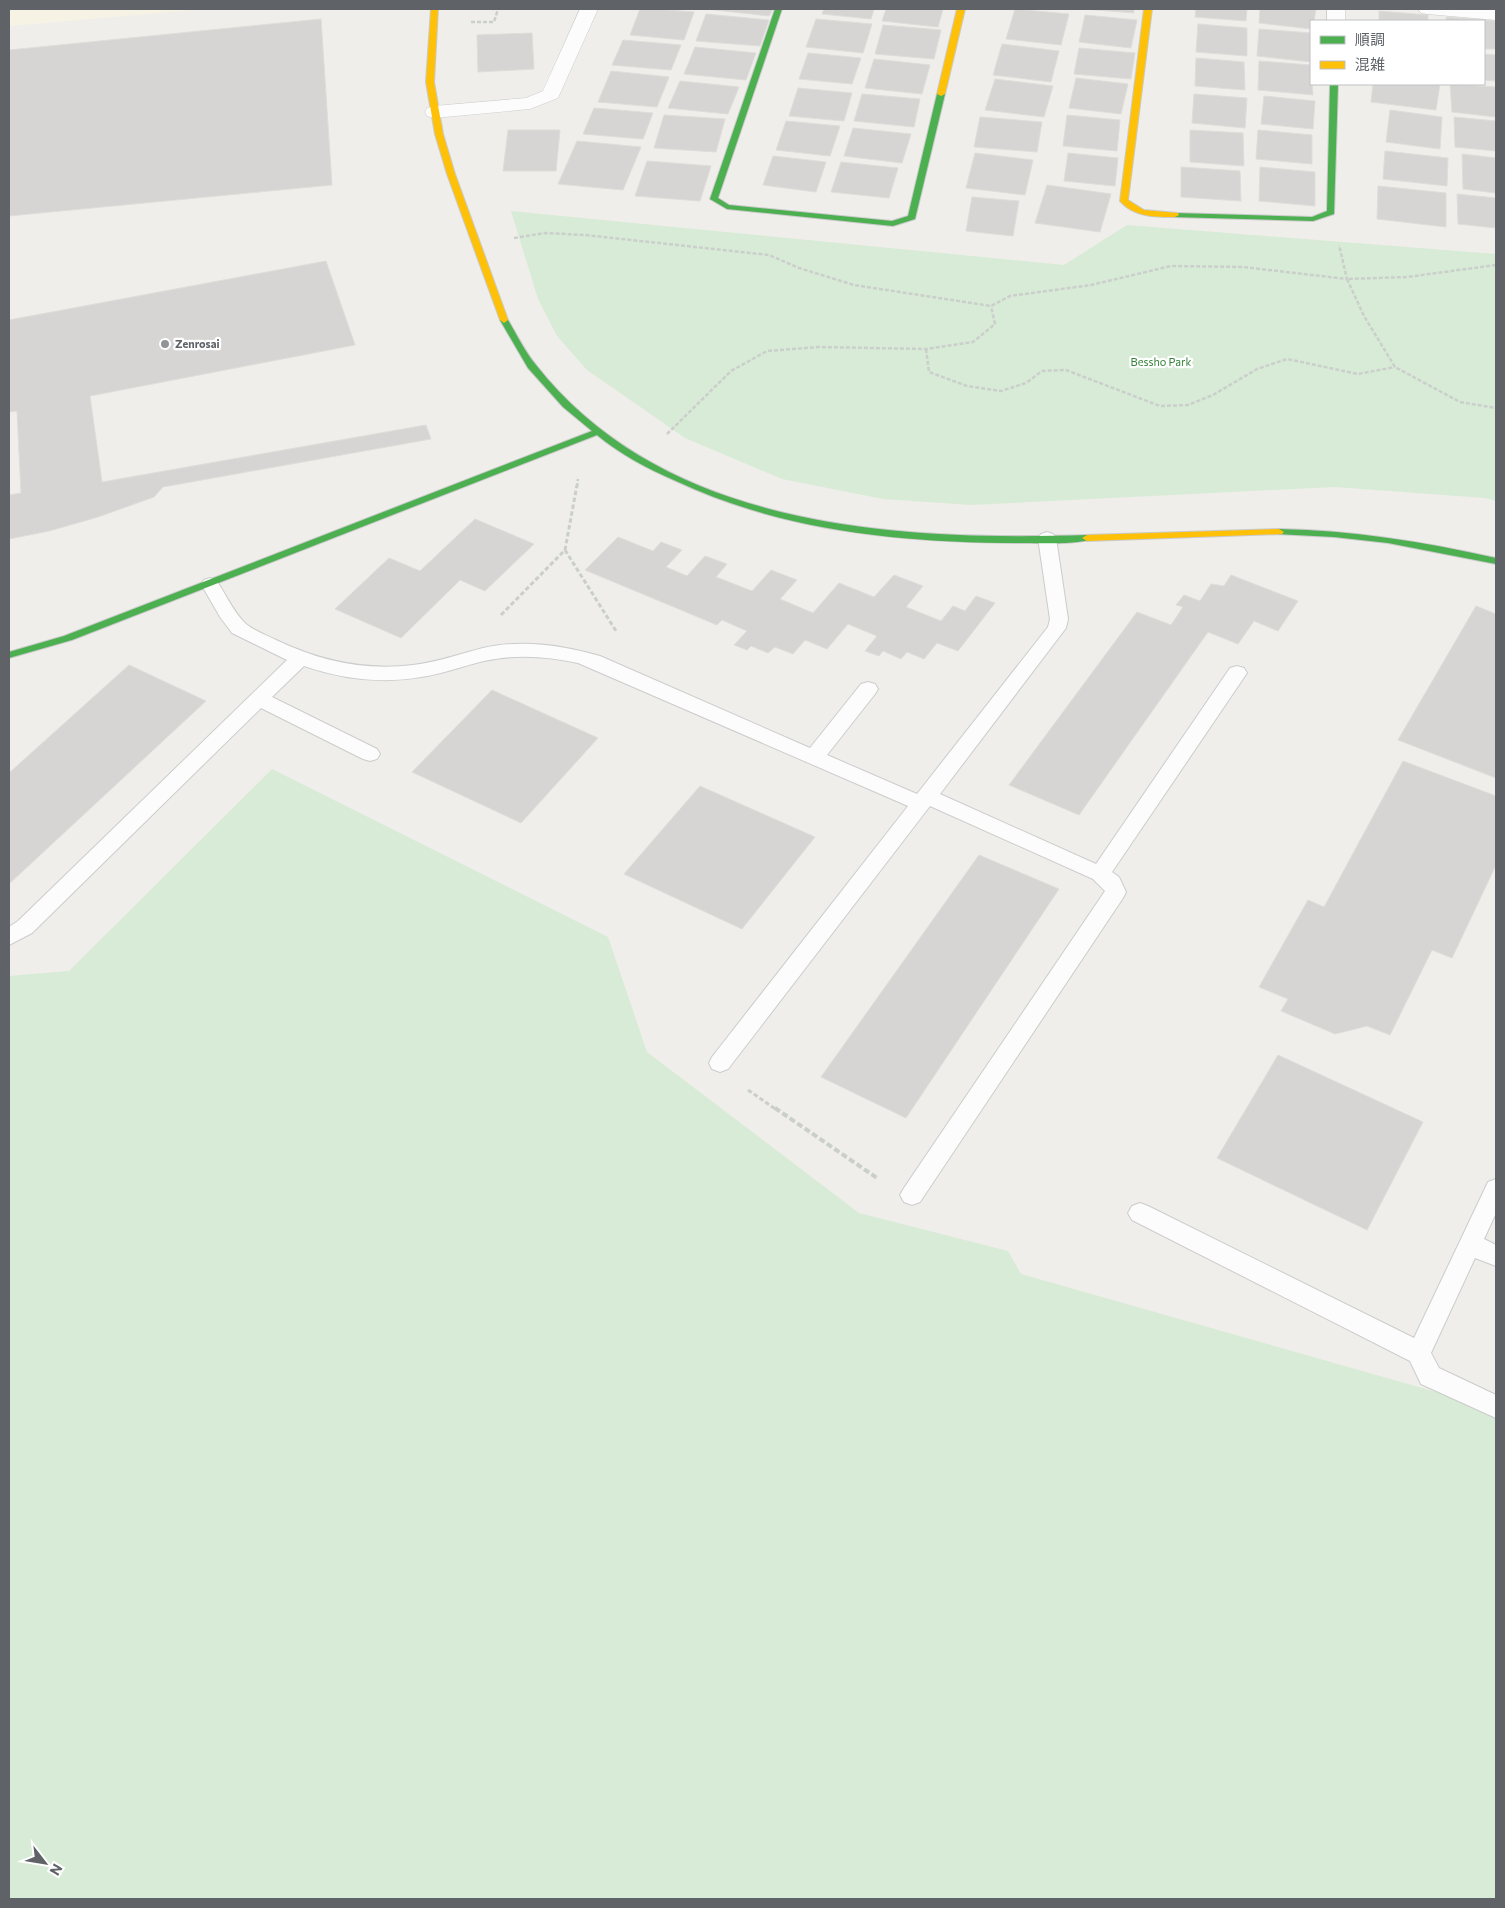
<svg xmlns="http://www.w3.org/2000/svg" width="1505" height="1908" viewBox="0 0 1505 1908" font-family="Commissioner,'Noto Sans JP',sans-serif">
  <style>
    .commercial { fill: #f7f3e4 }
    .green { fill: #d8ebd6 }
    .building { fill: #d6d5d3; stroke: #deddd9 }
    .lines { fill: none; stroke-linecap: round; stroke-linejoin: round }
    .lane-casing { stroke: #cbcccc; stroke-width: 2 }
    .street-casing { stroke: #cbcccc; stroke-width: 1 }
    .fast-casing { stroke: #cacacb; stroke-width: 2 }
    .slow-casing { stroke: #cacacb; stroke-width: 2 }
    .path-far2 { stroke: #cacfcc; stroke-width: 2.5; stroke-dasharray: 4 2; stroke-linecap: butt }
    .path-far1 { stroke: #cacfcc; stroke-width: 3; stroke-dasharray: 4.5 2.5; stroke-linecap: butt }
    .path { stroke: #cacfcc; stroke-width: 4; stroke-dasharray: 6 3; stroke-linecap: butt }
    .lane { fill: #fdfcfc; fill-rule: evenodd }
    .street { fill: #fdfcfc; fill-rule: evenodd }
    .fast { fill: #4caf50; fill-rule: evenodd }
    .slow { fill: #ffc107; fill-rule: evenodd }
    .poi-dot { fill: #919496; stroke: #fff; stroke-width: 2 }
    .labels { text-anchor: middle; stroke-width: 4.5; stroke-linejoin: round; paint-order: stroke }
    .far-poi-label { font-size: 11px; font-weight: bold; fill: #5f6368; stroke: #fff; text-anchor: start }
    .far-park-label { font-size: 11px; fill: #348238; stroke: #fff }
  </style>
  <rect width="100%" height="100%" fill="#efeeea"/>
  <path class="commercial" d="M 9,9 L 205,9 L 9,26 Z"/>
  <path class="green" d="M 511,211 L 1064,265 L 1127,225 L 1496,254 L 1496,501 L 1485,498 L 1334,487 L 972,505 L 883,499 L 782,479 L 685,438 L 587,370 L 557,336 L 538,299 Z
    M 272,769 L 608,937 L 647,1052 L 859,1213 L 1008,1251 L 1021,1274 L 1496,1409 L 1496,1899 L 9,1899 L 9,976 L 69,971 Z"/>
  <path class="building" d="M 640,9 L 654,9 L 694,12 L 684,40 L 630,35 Z
    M 706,9 L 773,9 L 769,16 Z
    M 824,9 L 874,9 L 871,19 L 822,14 Z
    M 886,9 L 943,9 L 938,27 L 882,21 Z
    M 1015,9 L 1069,14 L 1061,45 L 1006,39 Z
    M 1084,9 L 1134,9 L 1134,13 Z
    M 1196,9 L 1247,9 L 1246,21 L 1195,17 Z
    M 1260,9 L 1316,9 L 1314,21 L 1311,21 L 1311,29 L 1259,23 Z
    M 1379,11 L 1428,15 L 1428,21 L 1379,21 Z
    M 706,14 L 769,20 L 760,46 L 696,41 Z
    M 1085,15 L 1137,20 L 1131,48 L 1079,42 Z
    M 1446,17 L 1496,21 L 1496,49 L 1484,49 L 1484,21 L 1447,21 Z
    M 321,19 L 332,185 L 9,216 L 9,50 Z
    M 816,19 L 872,24 L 863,53 L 806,47 Z
    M 1198,24 L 1247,28 L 1247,56 L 1196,52 Z
    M 883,25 L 941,30 L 934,59 L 875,54 Z
    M 1259,29 L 1311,33 L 1311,62 L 1257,56 Z
    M 532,33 L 534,69 L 478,72 L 477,35 Z
    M 623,40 L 681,45 L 671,70 L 612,65 Z
    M 1002,44 L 1059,51 L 1051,82 L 993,75 Z
    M 695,47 L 756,53 L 746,80 L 684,74 Z
    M 1079,48 L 1135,53 L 1131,79 L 1074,74 Z
    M 808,53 L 861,58 L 852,84 L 799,79 Z
    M 1484,54 L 1496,55 L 1496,81 L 1484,80 Z
    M 1196,58 L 1244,62 L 1245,90 L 1195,86 Z
    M 874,59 L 930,65 L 922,94 L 865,88 Z
    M 1259,61 L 1311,65 L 1313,95 L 1258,90 Z
    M 611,71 L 669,77 L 657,107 L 598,102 Z
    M 1076,78 L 1128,84 L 1121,114 L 1069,108 Z
    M 995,79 L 1053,86 L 1044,117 L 985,110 Z
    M 680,81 L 739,87 L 728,114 L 668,108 Z
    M 1373,84 L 1440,84 L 1436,110 L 1371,102 Z
    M 1450,84 L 1496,87 L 1496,117 L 1452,112 Z
    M 798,88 L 852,93 L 844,121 L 789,116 Z
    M 862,94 L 920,99 L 914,127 L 854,121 Z
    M 1194,94 L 1247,98 L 1245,128 L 1192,123 Z
    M 1264,96 L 1315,101 L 1313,129 L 1261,124 Z
    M 594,108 L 653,113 L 643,139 L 583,134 Z
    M 1390,110 L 1442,117 L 1440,149 L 1386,142 Z
    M 664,115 L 725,119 L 716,152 L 654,148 Z
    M 1067,115 L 1120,120 L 1117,151 L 1063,146 Z
    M 980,117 L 1042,122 L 1037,152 L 974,147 Z
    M 1454,117 L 1496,121 L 1496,151 L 1455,147 Z
    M 786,121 L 840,126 L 830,156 L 776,150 Z
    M 853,128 L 911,134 L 902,163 L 844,156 Z
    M 508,130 L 560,130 L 556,171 L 503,171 Z
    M 1190,130 L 1243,133 L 1244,166 L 1190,162 Z
    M 1258,130 L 1312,135 L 1312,164 L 1256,159 Z
    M 577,141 L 641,147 L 623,190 L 558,184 Z
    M 1385,151 L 1448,158 L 1447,186 L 1383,179 Z
    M 975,153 L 1033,160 L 1025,195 L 966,188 Z
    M 1068,153 L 1118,158 L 1115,186 L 1064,181 Z
    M 1462,154 L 1496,158 L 1496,193 L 1463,189 Z
    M 773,156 L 826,162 L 816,192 L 763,185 Z
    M 647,161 L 711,166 L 700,201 L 635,196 Z
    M 841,162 L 898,168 L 889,198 L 831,192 Z
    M 1181,167 L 1240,171 L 1241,201 L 1181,197 Z
    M 1260,167 L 1315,172 L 1315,206 L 1259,201 Z
    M 1047,185 L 1111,194 L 1100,232 L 1035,223 Z
    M 1378,186 L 1446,193 L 1446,227 L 1377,219 Z
    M 1457,194 L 1496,198 L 1496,228 L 1458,224 Z
    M 972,197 L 1019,201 L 1013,236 L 966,231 Z
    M 326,261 L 355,345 L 90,396 L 102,482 L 426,425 L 431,439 L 163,487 L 154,497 L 98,517 L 49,531 L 9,539 L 9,495 L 21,493 L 17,411 L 9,412 L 9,320 Z
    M 475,519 L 534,544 L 485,591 L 460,580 L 401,638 L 335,609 L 389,558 L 420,571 Z
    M 618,537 L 653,551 L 661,542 L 682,550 L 666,567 L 687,576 L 705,556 L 727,564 L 716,577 L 752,591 L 771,570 L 797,580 L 780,599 L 813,613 L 839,583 L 874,597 L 894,575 L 923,586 L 906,607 L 941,621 L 953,606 L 965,611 L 976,596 L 995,603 L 958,651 L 937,643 L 924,659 L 907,652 L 901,659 L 883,651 L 879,656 L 865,651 L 877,636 L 848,624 L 827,649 L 805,640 L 793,654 L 775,647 L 768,653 L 751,646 L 747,650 L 734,645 L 747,631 L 722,620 L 717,625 L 585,570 Z
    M 1231,575 L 1298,601 L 1278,631 L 1254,621 L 1238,644 L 1208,632 L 1079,815 L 1009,785 L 1137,612 L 1171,625 L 1183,607 L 1176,605 L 1184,595 L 1200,601 L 1211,584 L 1224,586 Z
    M 1476,606 L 1496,614 L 1496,778 L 1398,740 Z
    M 129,665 L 206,701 L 9,884 L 9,773 Z
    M 492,690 L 598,738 L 521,823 L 412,772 Z
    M 1403,761 L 1496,796 L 1496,865 L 1452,958 L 1432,950 L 1390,1035 L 1367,1026 L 1335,1034 L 1281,1011 L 1288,999 L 1259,987 L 1308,900 L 1324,907 Z
    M 700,786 L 815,837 L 742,929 L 624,874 Z
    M 979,855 L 1059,889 L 906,1118 L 821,1077 Z
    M 1278,1055 L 1423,1122 L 1367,1230 L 1217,1158 Z"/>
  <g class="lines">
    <defs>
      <path id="lane" d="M 1047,532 L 1053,534 L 1056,538 L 1068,619 L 1066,628 L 940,794 L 1096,864 L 1230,668 L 1237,666 L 1244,668 L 1247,673 L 1112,872 L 1119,877 L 1126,892 L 1123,898 L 920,1202 L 912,1205 L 904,1202 L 900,1195 L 904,1188 L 1105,891 L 1093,879 L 930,806 L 728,1069 L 720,1072 L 712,1069 L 709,1063 L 712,1057 L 908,806 L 578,663 C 547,656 515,654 484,661 C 463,666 442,674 421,677 C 381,684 342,679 304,666 L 272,697 L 377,749 L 380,754 L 377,759 L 370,761 L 363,759 L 261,708 L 32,933 L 9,945 L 9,927 L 18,921 L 287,660 L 232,633 L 220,617 L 201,584 L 204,580 L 210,578 L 216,580 C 226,594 233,612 246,624 C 255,631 266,635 276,640 C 320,661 364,671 413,665 C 437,662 460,654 483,648 C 523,639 561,645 600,656 L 810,748 L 861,684 L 868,682 L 875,684 L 878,689 L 875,694 L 827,755 L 917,794 L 1048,627 L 1050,619 L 1038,538 L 1041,534 Z
        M 1496,1179 L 1496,1213 L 1484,1239 L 1496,1245 L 1496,1266 L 1475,1258 L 1431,1353 L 1439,1368 L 1496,1395 L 1496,1418 L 1421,1384 L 1410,1361 L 1132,1220 L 1128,1213 L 1132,1206 L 1140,1203 L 1148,1206 L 1414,1338 L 1488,1182 Z"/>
      <path id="street" d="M 580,9 L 598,9 L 558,98 L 530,109 L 434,118 L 427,116 L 425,112 L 427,108 L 434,106 L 526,98 L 543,91 Z
        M 1327,9 L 1345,9 L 1345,21 L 1327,21 Z
        M 1418,9 L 1496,10 L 1496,20 L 1427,14 L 1421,13 Z"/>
      <path id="fast" d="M 775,9 L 782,9 L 718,198 L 729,205 L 892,221 L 908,216 L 937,94 L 941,92 L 945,94 L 915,219 L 893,226 L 727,209 L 710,199 Z
        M 1330,84 L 1338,84 L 1334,214 L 1313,221 L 1172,217 L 1171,215 L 1175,213 L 1312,217 L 1327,211 Z
        M 504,317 L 508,320 C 517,335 525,352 536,365 C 665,529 896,541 1087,535 L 1092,538 C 1085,545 1037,543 1025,543 C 905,543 785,532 676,481 C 648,469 620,454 597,435 L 72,640 L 9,658 L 9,652 L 64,636 L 592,431 L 563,407 L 528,368 L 500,320 Z
        M 1279,529 C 1353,530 1424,542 1496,558 L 1496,564 L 1388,543 L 1334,537 L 1276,534 L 1276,530 Z"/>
      <path id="slow" d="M 431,9 L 438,9 L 434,82 L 443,134 L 455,174 L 508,320 L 504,323 L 500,320 L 447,174 L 435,134 L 426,82 Z
        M 957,9 L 965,9 L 945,94 L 941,96 L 937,94 Z
        M 1144,9 L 1152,9 L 1128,200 L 1144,210 L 1178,213 L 1179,215 L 1175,217 C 1155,217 1134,217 1120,201 Z
        M 1279,529 L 1284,532 L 1282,534 L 1087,541 L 1082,538 L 1087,535 Z"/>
    </defs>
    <use href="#lane" class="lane-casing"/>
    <use href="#street" class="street-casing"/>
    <use href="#fast" class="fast-casing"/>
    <use href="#slow" class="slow-casing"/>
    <path class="path-far2" d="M 471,22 L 494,22 L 498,9
      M 514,238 L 545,233 L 585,235 L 769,255 L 799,268 L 854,285 L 991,306 L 1010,296 L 1091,285 L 1171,266 L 1243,267 L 1347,279 L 1339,245
      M 1496,265 L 1407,277 L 1347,279 L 1364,316 L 1395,367 L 1460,402 L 1496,408
      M 926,349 L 929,372 L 967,386 L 1001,391 L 1026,383 L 1042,371 L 1066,370 L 1160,406 L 1188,405 L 1213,395 L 1257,369 L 1287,359 L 1358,374 L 1395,367
      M 667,434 L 731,371 L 767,351 L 819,347 L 926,349 L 973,342 L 995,324 L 991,306
      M 577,487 L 578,479"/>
    <path class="path-far1" d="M 565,550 L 616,631
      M 501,615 L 565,550 L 577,485
      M 748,1090 L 777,1110"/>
    <path class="path" d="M 775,1108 L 877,1178"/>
    <use href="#lane" class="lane"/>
    <use href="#street" class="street"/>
    <use href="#fast" class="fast"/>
    <use href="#slow" class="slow"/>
  </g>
  <circle class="poi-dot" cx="165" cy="344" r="5"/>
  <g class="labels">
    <g class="far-poi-label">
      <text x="175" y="348">Zenrosai</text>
    </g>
    <g class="far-park-label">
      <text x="1161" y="366">Bessho Park</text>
    </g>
  </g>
  <rect width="1505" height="1908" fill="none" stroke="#5f6368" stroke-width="20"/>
  <rect x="1310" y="20" width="175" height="65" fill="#ffffff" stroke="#bfc1c3"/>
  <rect x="1320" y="36" width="25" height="8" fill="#4caf50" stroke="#bfc1c3"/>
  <text x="1355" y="45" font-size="15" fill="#5f6368">順調</text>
  <rect x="1320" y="61" width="25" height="8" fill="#ffc107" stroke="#bfc1c3"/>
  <text x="1355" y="70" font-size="15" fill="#5f6368">混雑</text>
  <g transform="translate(45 1863) rotate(121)" stroke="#ffffff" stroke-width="4" paint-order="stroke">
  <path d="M0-4L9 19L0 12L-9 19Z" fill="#5f6368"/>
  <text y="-8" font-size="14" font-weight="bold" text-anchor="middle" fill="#5f6368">N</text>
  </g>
</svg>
